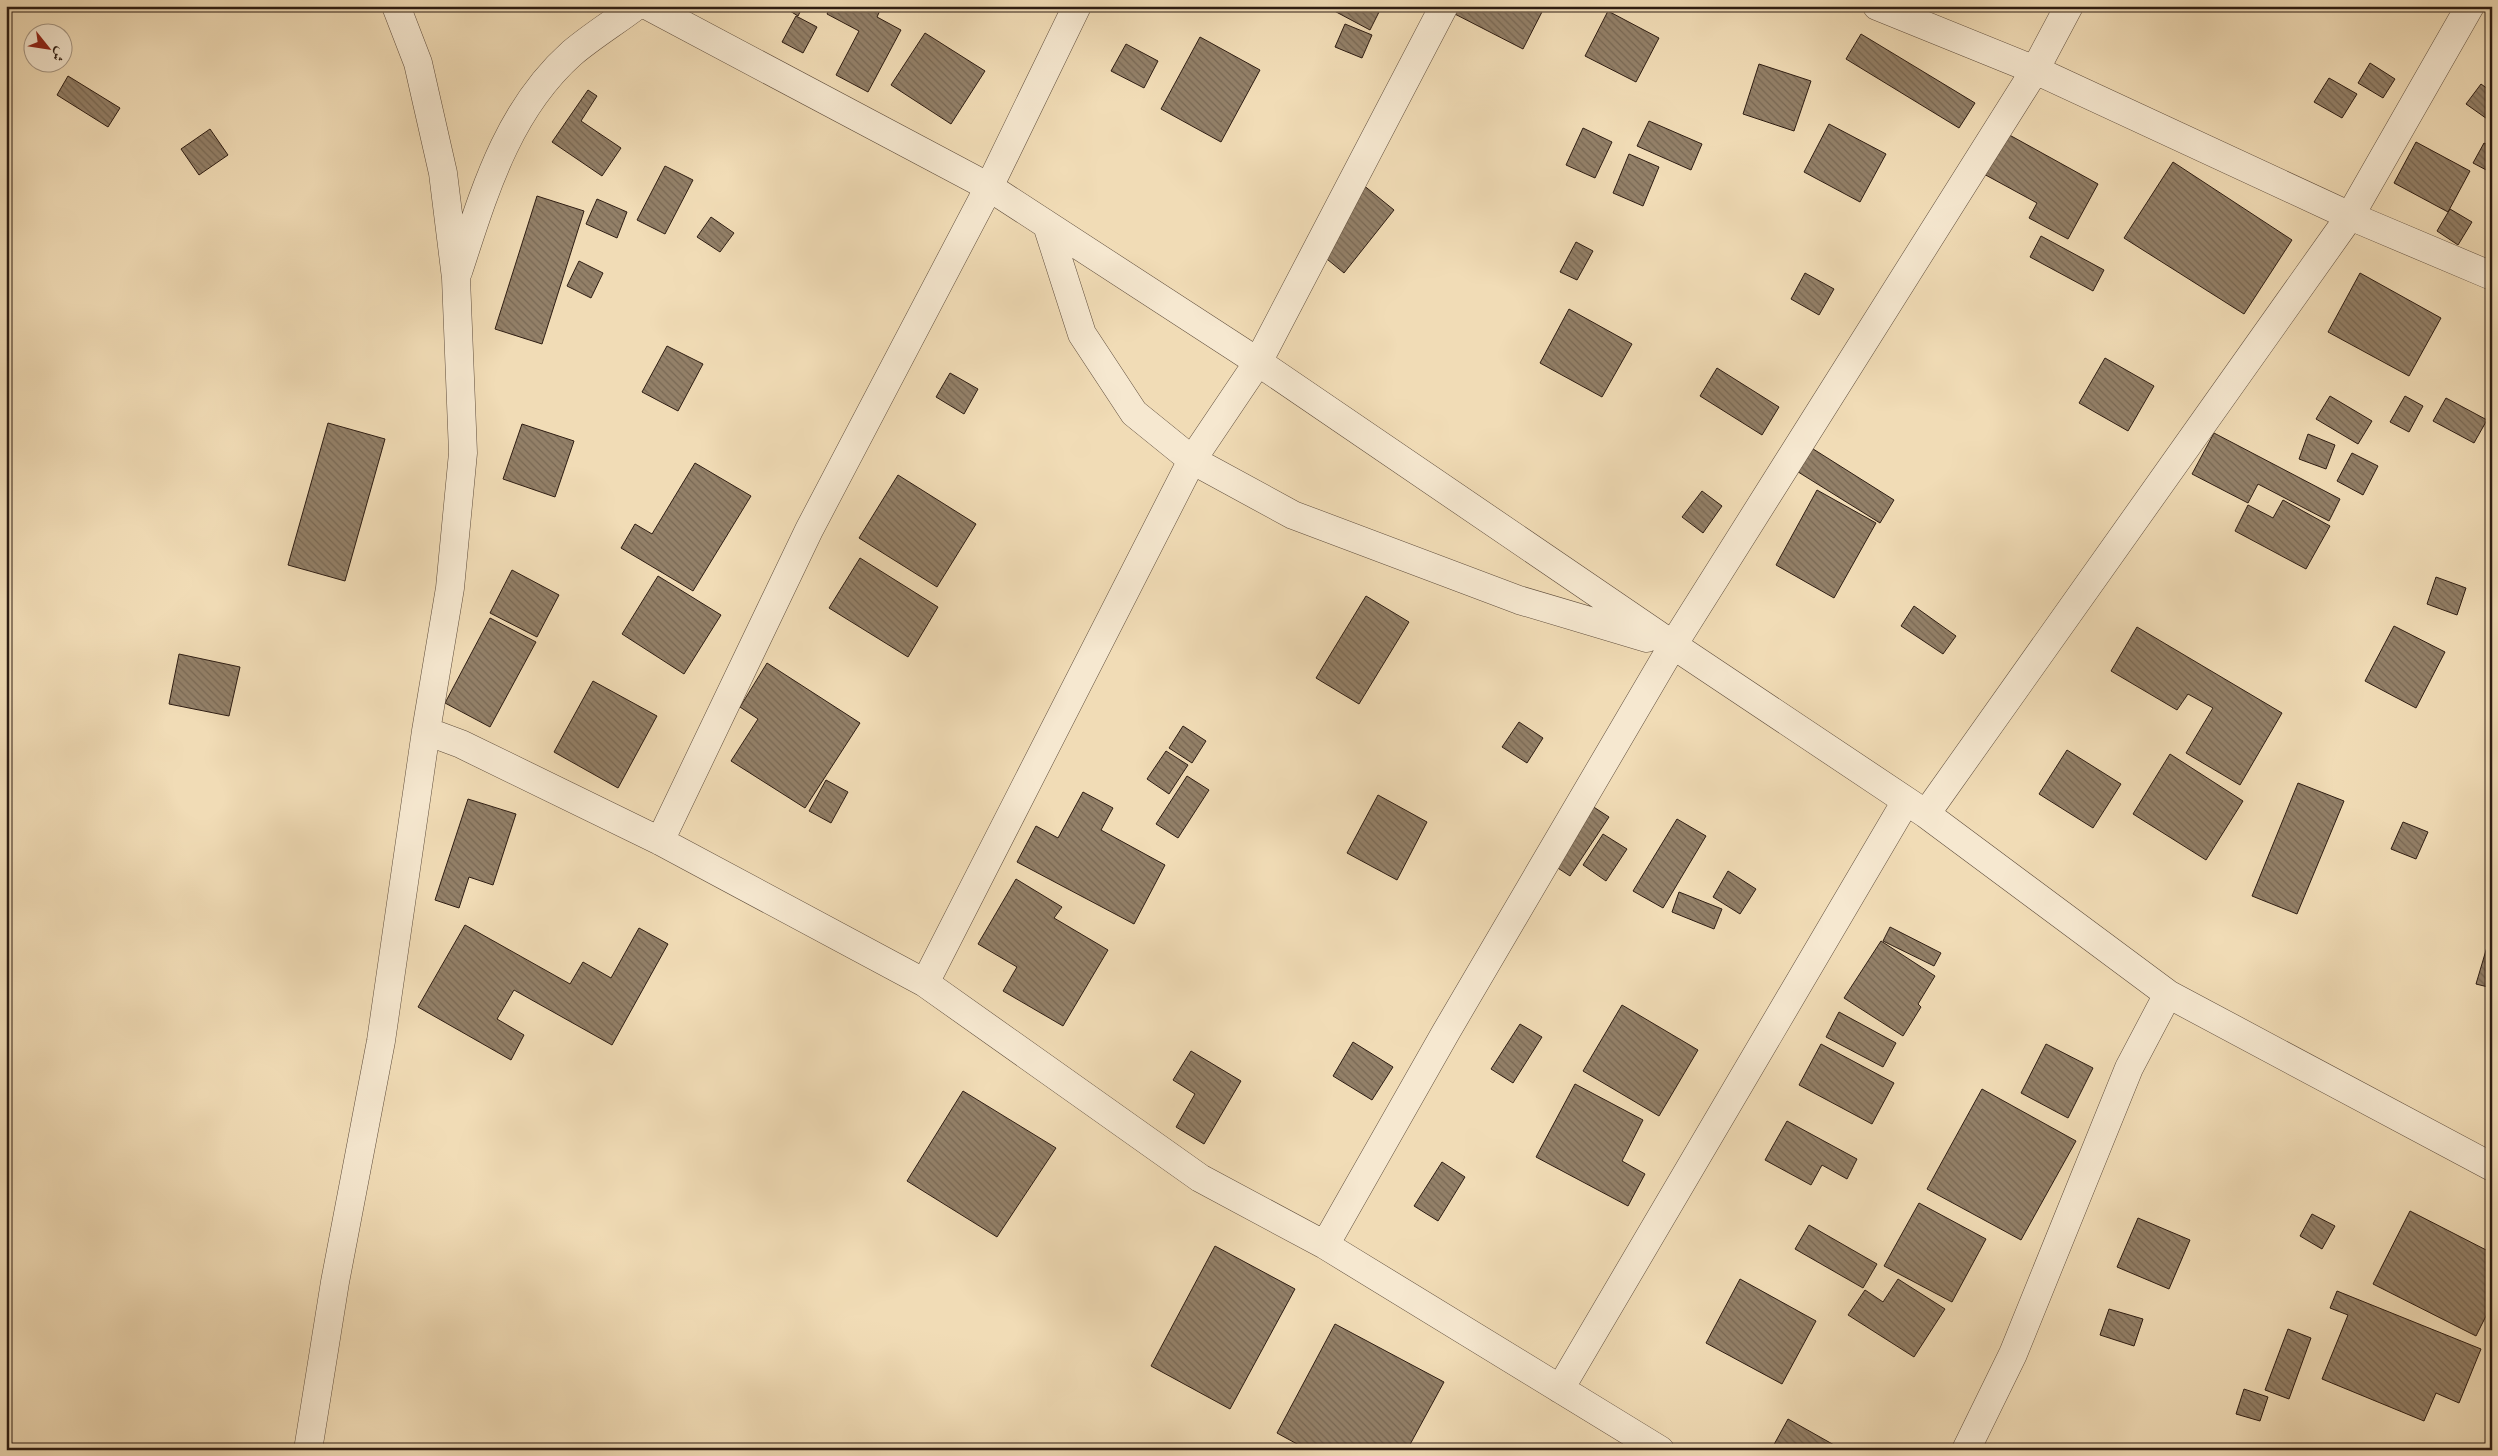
<svg xmlns="http://www.w3.org/2000/svg" width="2498" height="1456" viewBox="0 0 2498 1456" font-family="'Sorts Mill Goudy',Amiri,serif">
  <style>
    .building { fill: url(#building-back-hatch); stroke: #2e1d13 }
    .lines { fill: none; stroke-linecap: round; stroke-linejoin: round }
    .minor-casing { stroke: #5f4d3c; stroke-width: 29 }
    .minor { stroke: #f6e8d0; stroke-width: 28 }
  </style>
  <defs>
    <pattern id="building-back-hatch" width="6" height="6" patternUnits="userSpaceOnUse" patternTransform="scale(1.25)"><rect width="6" height="6" fill="#938068"/><path d="M-1 5l2 2M0 0l6 6M5-1l2 2" fill="none" stroke="#786854"/></pattern>
  </defs>
  <rect width="100%" height="100%" fill="#f1dcb6"/>
  <filter id="stains"><feTurbulence type="fractalNoise" baseFrequency=".004" numOctaves="4"/><feColorMatrix values="0 0 0 0 .2 0 0 0 0 .09 0 0 0 0 .02 0 0 0 .5 -.17"/></filter>
  <radialGradient id="worn" r=".72"><stop offset=".6" stop-color="#630" stop-opacity="0"/><stop offset="1" stop-color="#630" stop-opacity=".3"/></radialGradient>
  <path class="building" d="M 782,6 L 803,6 L 798,16 Z
    M 831,6 L 882,6 L 877,17 L 901,30 L 868,92 L 836,75 L 859,31 L 827,14 Z
    M 1325,6 L 1382,6 L 1370,30 Z
    M 1452,6 L 1545,6 L 1523,49 L 1449,11 Z
    M 1608,11 L 1659,38 L 1636,82 L 1585,56 Z
    M 796,16 L 817,27 L 803,53 L 782,42 Z
    M 1345,24 L 1372,35 L 1362,58 L 1335,47 Z
    M 925,33 L 985,71 L 951,124 L 891,85 Z
    M 1861,34 L 1975,103 L 1959,128 L 1846,59 Z
    M 1200,37 L 1260,70 L 1221,142 L 1161,109 Z
    M 1126,44 L 1158,61 L 1144,88 L 1111,71 Z
    M 2370,63 L 2395,79 L 2383,98 L 2358,83 Z
    M 1759,64 L 1811,81 L 1794,131 L 1743,114 Z
    M 68,76 L 120,108 L 108,127 L 57,95 Z
    M 2329,78 L 2357,94 L 2342,118 L 2314,102 Z
    M 2481,84 L 2492,92 L 2492,118 L 2490,121 L 2466,104 Z
    M 588,90 L 597,96 L 581,121 L 621,148 L 602,176 L 552,142 Z
    M 1649,121 L 1702,144 L 1691,170 L 1637,146 Z
    M 1829,124 L 1886,154 L 1860,202 L 1804,172 Z
    M 1583,128 L 1612,142 L 1595,178 L 1566,165 Z
    M 210,129 L 228,155 L 199,175 L 181,149 Z
    M 2004,132 L 2098,184 L 2068,239 L 2029,218 L 2037,203 L 1982,173 Z
    M 2416,142 L 2470,171 L 2448,212 L 2394,183 Z
    M 2484,143 L 2492,147 L 2492,173 L 2473,163 Z
    M 1629,154 L 1659,167 L 1643,206 L 1613,193 Z
    M 2173,162 L 2292,240 L 2244,314 L 2124,238 Z
    M 665,166 L 693,180 L 665,234 L 637,220 Z
    M 1362,184 L 1394,210 L 1344,273 L 1311,246 Z
    M 537,196 L 584,211 L 542,344 L 495,329 Z
    M 597,199 L 627,212 L 617,238 L 586,224 Z
    M 2450,209 L 2472,222 L 2458,245 L 2437,231 Z
    M 711,217 L 734,233 L 720,252 L 697,237 Z
    M 2041,236 L 2104,270 L 2093,291 L 2030,257 Z
    M 1576,242 L 1593,251 L 1577,280 L 1560,272 Z
    M 579,261 L 603,273 L 591,298 L 567,286 Z
    M 1805,273 L 1834,289 L 1819,315 L 1791,299 Z
    M 2360,273 L 2441,318 L 2409,376 L 2328,332 Z
    M 1569,309 L 1632,344 L 1602,397 L 1540,363 Z
    M 667,346 L 703,364 L 678,411 L 642,392 Z
    M 2105,358 L 2154,386 L 2128,431 L 2079,403 Z
    M 1717,368 L 1779,407 L 1762,435 L 1700,396 Z
    M 950,373 L 978,389 L 964,414 L 936,397 Z
    M 2330,396 L 2372,421 L 2358,444 L 2316,419 Z
    M 2405,396 L 2423,406 L 2409,432 L 2390,422 Z
    M 2446,398 L 2487,420 L 2474,443 L 2433,421 Z
    M 328,423 L 385,439 L 345,581 L 288,565 Z
    M 522,424 L 574,441 L 555,497 L 503,479 Z
    M 2214,433 L 2340,499 L 2329,521 L 2258,484 L 2248,503 L 2192,474 Z
    M 2308,434 L 2335,445 L 2326,469 L 2299,459 Z
    M 1810,447 L 1894,500 L 1880,523 L 1795,470 Z
    M 2352,453 L 2378,466 L 2363,495 L 2337,481 Z
    M 695,463 L 751,496 L 693,591 L 621,548 L 635,524 L 652,534 Z
    M 898,475 L 976,524 L 937,587 L 859,538 Z
    M 1817,490 L 1876,523 L 1834,598 L 1776,565 Z
    M 1702,491 L 1722,506 L 1703,533 L 1682,517 Z
    M 2283,500 L 2330,526 L 2306,569 L 2235,531 L 2248,505 L 2273,518 Z
    M 860,558 L 938,607 L 908,657 L 829,608 Z
    M 512,570 L 559,595 L 537,637 L 490,613 Z
    M 658,576 L 721,615 L 684,674 L 622,634 Z
    M 2436,577 L 2466,588 L 2457,615 L 2427,604 Z
    M 1366,596 L 1409,622 L 1359,704 L 1316,678 Z
    M 1914,606 L 1956,636 L 1943,654 L 1901,626 Z
    M 490,618 L 536,642 L 490,727 L 445,703 Z
    M 2394,626 L 2445,652 L 2416,708 L 2365,681 Z
    M 2137,627 L 2282,713 L 2240,785 L 2186,753 L 2213,708 L 2188,694 L 2177,710 L 2111,671 Z
    M 179,654 L 240,667 L 229,716 L 169,704 Z
    M 767,663 L 860,723 L 805,808 L 731,761 L 758,719 L 740,707 Z
    M 593,681 L 657,716 L 618,788 L 554,752 Z
    M 1519,722 L 1543,738 L 1527,763 L 1502,747 Z
    M 1183,726 L 1206,741 L 1192,763 L 1169,748 Z
    M 2067,750 L 2121,784 L 2093,828 L 2039,794 Z
    M 1166,751 L 1188,765 L 1169,794 L 1147,779 Z
    M 2170,754 L 2243,801 L 2206,860 L 2133,814 Z
    M 1187,776 L 1209,790 L 1178,838 L 1156,824 Z
    M 826,780 L 848,792 L 831,823 L 809,811 Z
    M 2298,783 L 2344,801 L 2297,914 L 2252,896 Z
    M 1083,792 L 1113,808 L 1101,830 L 1165,865 L 1134,924 L 1017,862 L 1036,826 L 1058,838 Z
    M 1378,795 L 1427,822 L 1397,880 L 1347,853 Z
    M 468,799 L 516,814 L 493,885 L 469,877 L 459,908 L 435,900 Z
    M 1589,804 L 1609,817 L 1570,876 L 1550,863 Z
    M 1677,819 L 1706,836 L 1663,908 L 1633,891 Z
    M 2403,822 L 2428,832 L 2416,859 L 2391,849 Z
    M 1603,834 L 1627,849 L 1606,881 L 1583,865 Z
    M 1728,871 L 1756,889 L 1740,914 L 1713,897 Z
    M 1016,879 L 1062,907 L 1054,918 L 1108,950 L 1063,1026 L 1003,991 L 1017,967 L 978,944 Z
    M 1679,892 L 1722,909 L 1714,929 L 1672,912 Z
    M 465,925 L 570,984 L 583,962 L 611,978 L 639,928 L 668,944 L 612,1045 L 514,990 L 497,1019 L 524,1035 L 511,1060 L 418,1007 Z
    M 1890,927 L 1941,953 L 1934,966 L 1883,941 Z
    M 2492,930 L 2492,988 L 2476,984 Z
    M 1881,941 L 1935,976 L 1918,1004 L 1921,1007 L 1903,1036 L 1844,998 Z
    M 1622,1005 L 1698,1050 L 1659,1116 L 1583,1071 Z
    M 1839,1012 L 1896,1043 L 1883,1067 L 1826,1037 Z
    M 1520,1024 L 1542,1037 L 1513,1083 L 1491,1069 Z
    M 1353,1042 L 1393,1067 L 1372,1100 L 1333,1076 Z
    M 1821,1044 L 1894,1083 L 1872,1124 L 1799,1085 Z
    M 2046,1044 L 2093,1068 L 2068,1118 L 2021,1093 Z
    M 1191,1051 L 1241,1081 L 1204,1144 L 1176,1127 L 1195,1094 L 1173,1080 Z
    M 1575,1084 L 1643,1120 L 1622,1161 L 1645,1174 L 1628,1206 L 1536,1157 Z
    M 1982,1089 L 2076,1141 L 2021,1240 L 1927,1189 Z
    M 963,1091 L 1056,1148 L 997,1237 L 907,1181 Z
    M 1787,1121 L 1857,1159 L 1847,1179 L 1822,1165 L 1811,1185 L 1765,1160 Z
    M 1442,1162 L 1465,1177 L 1438,1221 L 1414,1206 Z
    M 1919,1203 L 1986,1239 L 1952,1302 L 1884,1266 Z
    M 2410,1211 L 2492,1253 L 2492,1304 L 2476,1336 L 2373,1284 Z
    M 2312,1214 L 2335,1226 L 2322,1249 L 2300,1236 Z
    M 2138,1218 L 2190,1240 L 2169,1289 L 2117,1267 Z
    M 1809,1225 L 1877,1264 L 1863,1288 L 1795,1249 Z
    M 1215,1246 L 1295,1289 L 1230,1409 L 1151,1366 Z
    M 1740,1279 L 1816,1321 L 1782,1384 L 1706,1343 Z
    M 1898,1279 L 1945,1309 L 1914,1357 L 1848,1315 L 1865,1290 L 1883,1302 Z
    M 2337,1291 L 2481,1349 L 2459,1403 L 2436,1393 L 2424,1421 L 2322,1379 L 2348,1315 L 2330,1308 Z
    M 2109,1309 L 2143,1319 L 2134,1346 L 2100,1335 Z
    M 1335,1324 L 1444,1382 L 1407,1450 L 1308,1450 L 1277,1433 Z
    M 2288,1329 L 2311,1338 L 2289,1399 L 2265,1390 Z
    M 2244,1389 L 2268,1397 L 2260,1421 L 2236,1414 Z
    M 1788,1419 L 1843,1450 L 1771,1450 Z"/>
  <g class="lines">
    <defs>
      <path id="minor" d="M 648,6 L 989,187 L 1258,362 L 1673,645 L 1926,814 L 2168,994 L 2492,1167
        M 1877,6 L 2035,70 L 2350,216 L 2492,276
        M 1047,225 L 1082,334 L 1134,413 L 1192,460 L 1293,515 L 1519,600 L 1647,638
        M 458,272 C 484,193 507,111 572,53 C 592,36 615,22 636,6
        M 426,731 L 461,744 L 660,841 L 925,983 L 1200,1178 L 1325,1245 L 1660,1450
        M 1926,814 L 2350,216 L 2470,6
        M 660,841 L 809,530 L 989,187 L 1077,6
        M 925,983 L 1192,460 L 1258,362 L 1444,6
        M 1325,1245 L 1446,1032 L 1673,645 L 2035,70 L 2069,6
        M 1560,1389 L 1906,801
        M 308,1450 L 335,1282 L 381,1041 L 426,731 L 450,588 L 463,453 L 456,278 L 443,173 L 418,63 L 396,6
        M 1966,1450 L 2013,1354 L 2129,1068 L 2168,994"/>
    </defs>
    <use href="#minor" class="minor-casing"/>
    <use href="#minor" class="minor"/>
  </g>
  <rect width="2498" height="1456" fill="none" stroke="#f1dcb6" stroke-width="25"/>
  <rect x="8" y="8" width="2483" height="1441" fill="none" stroke="#2e1d13" stroke-width="2.5"/>
  <rect x="12" y="12" width="2473" height="1431" fill="none" stroke="#2e1d13"/>
  <g transform="translate(48 48) rotate(120)"><circle r="24" fill="#f6e8d0" stroke="#a69784"/>
  <path d="M0-4L9 19L0 12L-9 19Z" fill="#8f2418"/>
  <text y="-8" font-size="14" font-weight="bold" text-anchor="middle" fill="#2e1d13">ش</text>
  </g>
  <rect width="100%" height="100%" filter="url(#stains)"/>
  <rect width="100%" height="100%" fill="url(#worn)"/>
</svg>
